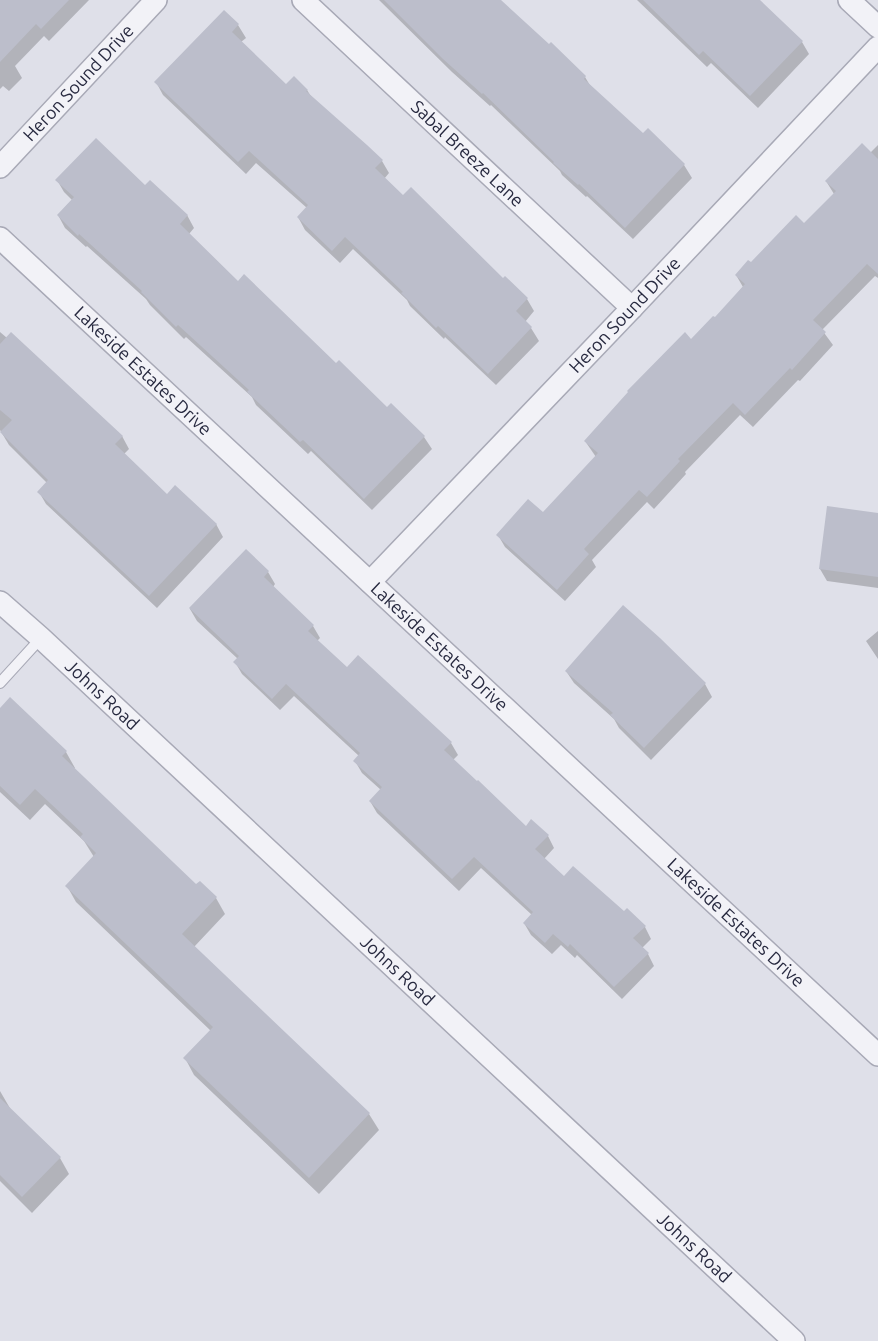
<svg xmlns="http://www.w3.org/2000/svg" width="878" height="1341" viewBox="0 0 878 1341" font-family="Ubuntu,sans-serif">
  <style>
    .shadow { fill: #0003 }
    .building { fill: #bcbecb }
    .lines { fill: none; stroke-linecap: round; stroke-linejoin: round }
    .service-casing { stroke: #a8a9b6; stroke-width: 12 }
    .minor-casing { stroke: #a8a9b6; stroke-width: 24 }
    .service { stroke: #f2f2f7; stroke-width: 10 }
    .minor { stroke: #f2f2f7; stroke-width: 21 }
    .labels { text-anchor: middle; stroke-width: 4.5; stroke-linejoin: round; paint-order: stroke }
    .street-label { font-size: 18px; fill: #282a40; stroke: #eff0f6 }
  </style>
  <rect width="100%" height="100%" fill="#dfe0e9"/>
  <path class="shadow" d="M 0,0 L 89,0 L 49,41 L 44,36 L 15,66 L 22,78 L 9,91 L 3,86 L 0,89 Z
    M 379,0 L 499,0 L 549,46 L 551,44 L 585,77 L 591,87 L 643,134 L 648,130 L 684,165 L 692,178 L 633,239 L 587,196 L 586,197 L 562,175 L 560,171 L 491,105 L 490,106 L 452,72 Z
    M 637,0 L 758,0 L 802,42 L 809,54 L 758,108 L 711,63 L 707,67 Z
    M 224,12 L 238,25 L 246,38 L 241,42 L 286,86 L 307,90 L 312,98 L 382,161 L 389,173 L 384,179 L 403,197 L 527,299 L 534,311 L 525,322 L 531,328 L 539,341 L 496,385 L 445,337 L 444,339 L 410,306 L 407,300 L 353,249 L 340,263 L 305,230 L 298,217 L 307,208 L 256,163 L 246,174 L 163,95 L 156,82 Z
    M 878,145 L 878,278 L 875,276 L 822,330 L 833,345 L 800,381 L 798,380 L 753,427 L 740,415 L 685,472 L 686,474 L 654,509 L 647,502 L 592,560 L 596,567 L 565,601 L 505,547 L 498,535 L 543,513 L 596,457 L 585,441 L 715,319 L 743,287 L 736,275 L 804,225 L 834,194 L 826,181 L 870,153 Z
    M 57,180 L 145,187 L 187,215 L 194,228 L 189,234 L 238,282 L 387,409 L 424,437 L 432,449 L 372,510 L 311,451 L 308,454 L 256,405 L 252,397 L 186,337 L 184,339 L 150,305 L 146,299 L 87,246 L 86,247 L 65,228 L 58,215 L 72,200 L 64,192 Z
    M 0,332 L 122,436 L 129,449 L 124,454 L 167,495 L 216,524 L 223,537 L 157,608 L 46,504 L 39,492 L 47,483 L 9,445 L 0,430 Z
    M 878,514 L 878,588 L 827,581 L 820,569 Z
    M 246,551 L 268,572 L 275,584 L 273,587 L 313,626 L 320,638 L 317,641 L 347,669 L 451,743 L 458,755 L 453,760 L 526,827 L 548,836 L 554,848 L 544,859 L 564,878 L 645,927 L 651,939 L 642,948 L 648,954 L 654,966 L 622,999 L 577,955 L 575,958 L 561,945 L 552,954 L 531,935 L 524,923 L 532,915 L 481,868 L 459,891 L 377,813 L 370,801 L 381,790 L 362,773 L 355,761 L 359,756 L 294,696 L 280,710 L 242,674 L 235,662 L 238,659 L 197,621 L 190,609 Z
    M 878,631 L 878,659 L 866,641 Z
    M 566,671 L 705,684 L 712,697 L 651,760 L 619,728 L 614,719 L 574,683 Z
    M 0,710 L 66,752 L 75,768 L 74,769 L 196,886 L 216,898 L 225,914 L 194,947 L 369,1114 L 379,1130 L 319,1194 L 194,1075 L 185,1058 L 211,1031 L 76,902 L 67,886 L 94,857 L 84,841 L 45,804 L 30,820 L 0,792 Z
    M 0,1091 L 11,1110 L 60,1158 L 69,1174 L 32,1213 L 0,1181 Z"/>
  <path class="building" d="M 0,0 L 69,0 L 41,29 L 36,24 L 0,62 Z
    M 384,0 L 501,0 L 549,44 L 551,42 L 586,76 L 584,79 L 643,133 L 648,128 L 685,164 L 625,228 L 579,184 L 578,185 L 553,163 L 554,162 L 483,93 L 482,94 L 443,59 Z
    M 643,0 L 760,0 L 803,41 L 750,96 L 703,51 L 699,55 Z
    M 224,10 L 239,24 L 232,32 L 286,84 L 294,76 L 308,90 L 306,91 L 367,145 L 383,160 L 375,168 L 403,195 L 411,187 L 503,278 L 505,276 L 528,298 L 516,311 L 532,327 L 488,374 L 438,326 L 436,328 L 401,293 L 403,292 L 345,237 L 332,251 L 297,217 L 308,205 L 249,151 L 238,162 L 154,82 Z
    M 96,138 L 145,185 L 150,180 L 188,215 L 180,224 L 238,281 L 244,274 L 336,363 L 339,360 L 387,407 L 391,403 L 425,436 L 364,499 L 303,440 L 300,442 L 247,392 L 249,390 L 178,325 L 176,327 L 141,292 L 142,291 L 79,234 L 78,236 L 57,215 L 74,197 L 55,180 Z
    M 862,143 L 878,159 L 878,274 L 867,264 L 813,320 L 826,332 L 792,370 L 790,368 L 745,415 L 733,403 L 678,459 L 680,461 L 647,497 L 639,490 L 584,549 L 589,554 L 557,590 L 496,535 L 528,499 L 543,512 L 598,453 L 584,441 L 628,392 L 627,391 L 685,332 L 691,339 L 713,316 L 715,317 L 745,284 L 735,275 L 748,260 L 751,262 L 796,215 L 804,223 L 836,191 L 825,181 Z
    M 11,332 L 123,436 L 115,444 L 167,494 L 175,485 L 217,524 L 149,596 L 37,492 L 48,480 L 0,432 L 12,420 L 0,410 L 0,344 Z
    M 827,506 L 878,513 L 878,577 L 819,569 Z
    M 246,549 L 269,571 L 264,577 L 314,625 L 308,631 L 347,667 L 358,655 L 452,742 L 444,750 L 477,781 L 478,780 L 526,826 L 531,819 L 549,835 L 535,849 L 564,876 L 573,866 L 624,911 L 627,908 L 646,926 L 633,938 L 649,953 L 614,987 L 570,944 L 568,947 L 553,934 L 545,943 L 523,923 L 533,912 L 474,857 L 452,879 L 369,801 L 382,787 L 353,761 L 360,753 L 286,684 L 272,699 L 233,662 L 239,656 L 189,608 Z
    M 623,605 L 660,638 L 706,683 L 644,748 L 610,715 L 613,713 L 565,671 Z
    M 10,697 L 67,751 L 62,756 L 196,884 L 200,881 L 217,897 L 182,934 L 370,1113 L 309,1178 L 183,1058 L 213,1027 L 65,886 L 96,853 L 80,837 L 83,834 L 35,789 L 20,805 L 0,786 L 0,708 Z
    M 0,1098 L 61,1157 L 22,1197 L 0,1175 Z"/>
  <g class="lines">
    <defs>
      <path id="service" d="M 0,683 L 41,638"/>
      <g id="minor">
        <path id="s1" d="M 303,0 L 632,308"/>
        <path d="M 849,0 L 878,27"/>
        <path id="s2" d="M 0,167 L 156,0"/>
        <path id="s3" d="M 0,238 L 878,1055"/>
        <path id="s4" d="M 370,582 L 632,308 L 878,47"/>
        <path id="s5" d="M 0,602 L 41,638 L 794,1341"/>
      </g>
    </defs>
    <use href="#service" class="service-casing"/>
    <use href="#minor" class="minor-casing"/>
    <use href="#service" class="service"/>
    <use href="#minor" class="minor"/>
  </g>
  <g class="labels">
    <g class="street-label">
      <text dy="6" stroke="none"><textPath href="#s2" startOffset="115">Heron Sound Drive</textPath></text>
      <text dy="6" stroke="none"><textPath href="#s1" startOffset="225">Sabal Breeze Lane</textPath></text>
      <text dy="6" stroke="none"><textPath href="#s4" startOffset="369">Heron Sound Drive</textPath></text>
      <text dy="6" stroke="none"><textPath href="#s3" startOffset="195">Lakeside Estates Drive</textPath></text>
      <text dy="6" stroke="none"><textPath href="#s3" startOffset="600">Lakeside Estates Drive</textPath></text>
      <text dy="6" stroke="none"><textPath href="#s5" startOffset="138">Johns Road</textPath></text>
      <text dy="6" stroke="none"><textPath href="#s3" startOffset="1005">Lakeside Estates Drive</textPath></text>
      <text dy="6" stroke="none"><textPath href="#s5" startOffset="542">Johns Road</textPath></text>
      <text dy="6" stroke="none"><textPath href="#s5" startOffset="948">Johns Road</textPath></text>
    </g>
  </g>
</svg>
